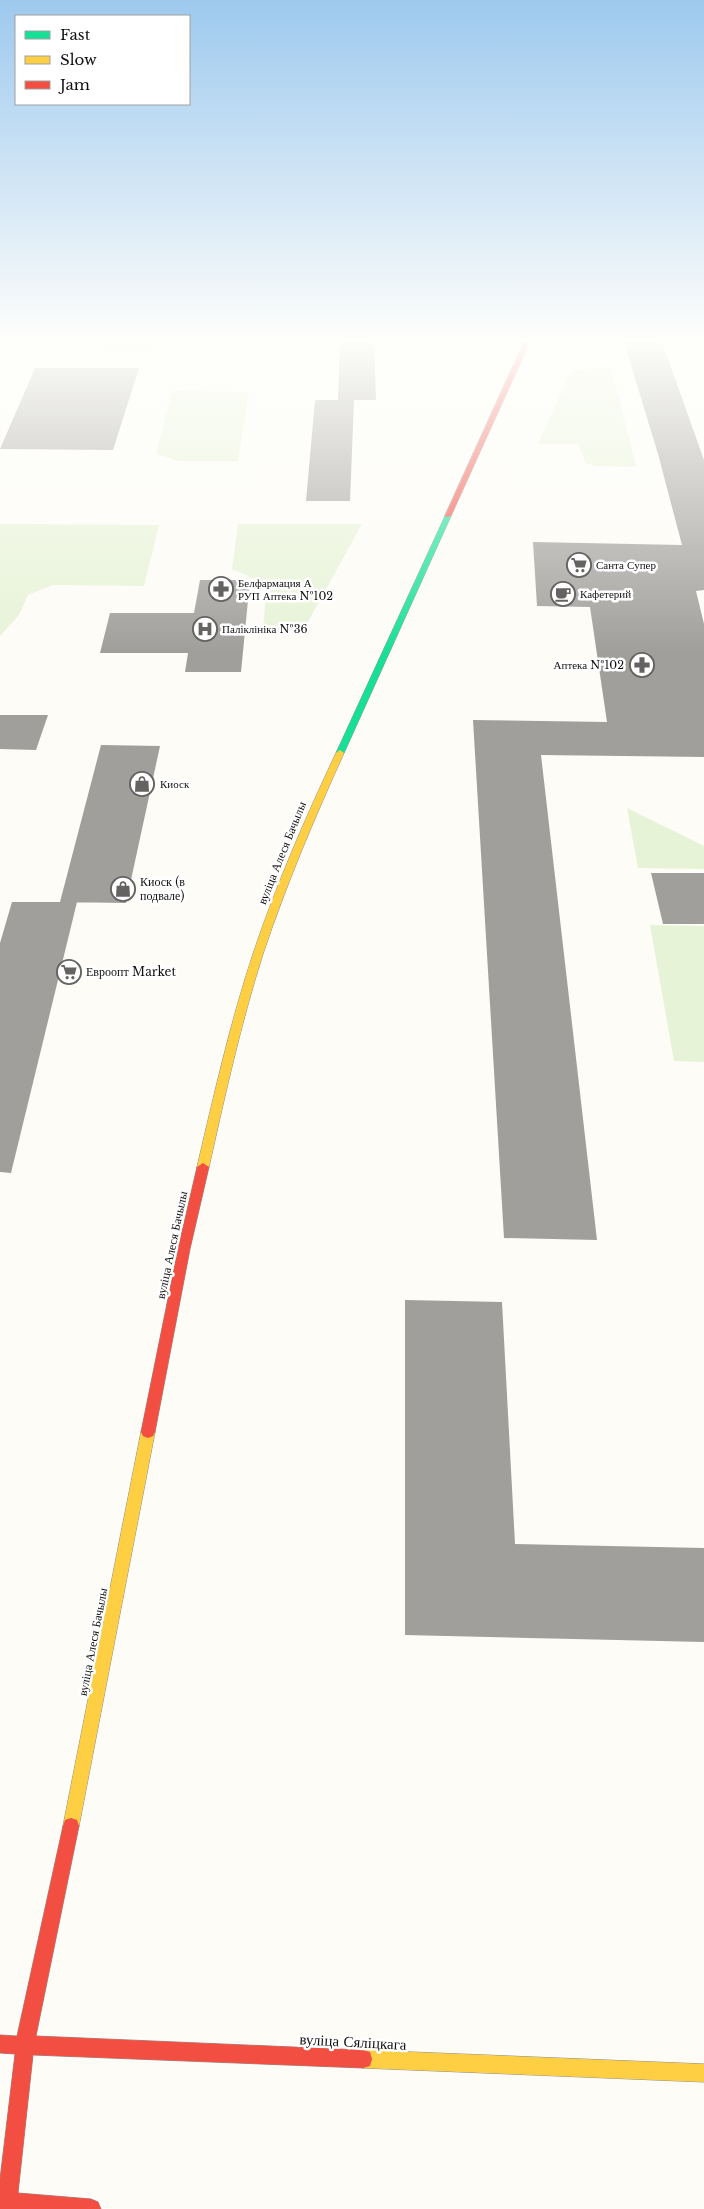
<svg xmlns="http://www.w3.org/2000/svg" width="704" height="2209" viewBox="0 0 704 2209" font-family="'Libre Baskerville',serif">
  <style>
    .green { fill: #e7f3d7 }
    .building { fill: #a19f9c }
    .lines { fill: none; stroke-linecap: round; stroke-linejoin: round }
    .fast-casing { stroke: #8e8d8b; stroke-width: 1 }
    .slow-casing { stroke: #8e8d8b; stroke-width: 1 }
    .jam-casing { stroke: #8e8d8b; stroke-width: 1 }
    .fast { fill: #16e098; fill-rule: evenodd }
    .slow { fill: #ffcf43; fill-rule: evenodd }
    .jam { fill: #f24e42; fill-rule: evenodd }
    .labels { text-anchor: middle; stroke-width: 5; stroke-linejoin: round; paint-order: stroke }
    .far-poi-label { font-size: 11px; fill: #111; stroke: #fff; text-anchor: start }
    .street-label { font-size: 12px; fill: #111; stroke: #fff }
    .poi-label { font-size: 12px; fill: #111; stroke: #fff; text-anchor: start }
    .near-street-label { font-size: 15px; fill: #111; stroke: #fff }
  </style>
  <rect width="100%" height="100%" fill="#fdfcf7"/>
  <path class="green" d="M 102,342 L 182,342 L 183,344 L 140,352 L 99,352 Z
    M 611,366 L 636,467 L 596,466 L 586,463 L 578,444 L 538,444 L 571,371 Z
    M 172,391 L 249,392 L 238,461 L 179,461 L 156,454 Z
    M 0,524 L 159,525 L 144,586 L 53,585 L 28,595 L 19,615 L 0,636 Z
    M 238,524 L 362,524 L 304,629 L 263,629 L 267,584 L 232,569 Z
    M 627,808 L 704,846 L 704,869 L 638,868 Z
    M 650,925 L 704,926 L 704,1062 L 674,1061 Z"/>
  <path class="building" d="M 340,342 L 374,342 L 376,400 L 338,400 Z
    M 624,342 L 662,342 L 704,460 L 704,590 L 696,591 L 704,624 L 704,757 L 541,755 L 597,1240 L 504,1238 L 473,720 L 607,722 L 590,607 L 537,606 L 533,542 L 682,545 L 658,454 Z
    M 35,368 L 139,368 L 113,450 L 0,449 Z
    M 315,400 L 354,400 L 350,501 L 306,501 Z
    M 200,580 L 250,580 L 241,672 L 185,672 L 188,653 L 100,653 L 110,613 L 194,613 Z
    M 0,715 L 48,715 L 36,750 L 0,749 Z
    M 101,745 L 160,746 L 126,903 L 60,902 Z
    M 651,873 L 704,873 L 704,924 L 663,924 Z
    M 12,902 L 77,902 L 11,1173 L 0,1172 L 0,943 Z
    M 405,1300 L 502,1302 L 515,1544 L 704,1548 L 704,1642 L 405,1635 Z"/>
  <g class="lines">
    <defs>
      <path id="fast" d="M 448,514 L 451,516 L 344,753 L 340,756 L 337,755 L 336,753 L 445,516 Z"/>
      <path id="slow" d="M 340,750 L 344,753 C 314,819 286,885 263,954 C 241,1023 225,1095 209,1167 L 207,1170 L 199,1170 L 197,1167 C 214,1095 230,1023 253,954 C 276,885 305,819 336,753 Z
        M 148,1426 L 153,1428 L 155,1432 L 79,1826 L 77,1832 L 71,1834 L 65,1832 L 63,1826 L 141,1432 L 143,1428 Z
        M 363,2050 L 704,2064 L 704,2082 L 363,2068 L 356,2066 L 354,2059 L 356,2052 Z"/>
      <path id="jam" d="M 524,342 L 530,342 L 451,516 L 446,517 L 445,516 Z
        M 203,1163 L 209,1167 L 190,1249 L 155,1432 L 153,1436 L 148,1438 L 143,1436 L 141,1432 L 178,1249 L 197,1167 Z
        M 71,1818 L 77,1820 L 79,1826 L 36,2036 L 363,2050 L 370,2052 L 372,2059 L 370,2066 L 363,2068 L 33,2055 L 18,2193 L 91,2199 L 98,2202 L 101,2209 L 0,2209 L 0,2179 L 15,2054 L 0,2053 L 0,2035 L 17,2036 L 63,1826 L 65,1820 Z"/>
    </defs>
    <use href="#fast" class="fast-casing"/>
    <use href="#slow" class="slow-casing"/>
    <use href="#jam" class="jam-casing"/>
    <use href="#fast" class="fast"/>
    <use href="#slow" class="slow"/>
    <use href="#jam" class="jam"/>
  </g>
  <linearGradient id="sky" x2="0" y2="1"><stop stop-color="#9dc9ee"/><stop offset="0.52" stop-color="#fefefb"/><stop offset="1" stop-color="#fefefb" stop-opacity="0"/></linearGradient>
  <rect width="704" height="652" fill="url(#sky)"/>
  <defs>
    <symbol id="supermarket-ring" viewBox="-11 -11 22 22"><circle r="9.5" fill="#fff" stroke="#646362" stroke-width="1.5"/><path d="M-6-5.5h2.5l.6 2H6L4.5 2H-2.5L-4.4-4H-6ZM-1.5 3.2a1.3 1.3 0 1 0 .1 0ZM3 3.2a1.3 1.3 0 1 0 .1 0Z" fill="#646362"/></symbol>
    <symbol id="pharmacy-ring" viewBox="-11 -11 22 22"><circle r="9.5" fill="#fff" stroke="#646362" stroke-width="1.5"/><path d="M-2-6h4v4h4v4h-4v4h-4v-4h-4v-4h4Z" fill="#646362"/></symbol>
    <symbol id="cafe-ring" viewBox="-11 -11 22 22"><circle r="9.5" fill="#fff" stroke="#646362" stroke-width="1.5"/><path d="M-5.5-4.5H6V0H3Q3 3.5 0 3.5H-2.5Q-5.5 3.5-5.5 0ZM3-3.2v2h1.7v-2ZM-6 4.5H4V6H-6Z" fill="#646362"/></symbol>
    <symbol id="hospital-ring" viewBox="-11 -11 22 22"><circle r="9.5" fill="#fff" stroke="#646362" stroke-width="1.5"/><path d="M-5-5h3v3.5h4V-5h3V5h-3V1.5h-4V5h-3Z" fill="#646362"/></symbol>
    <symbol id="shop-ring" viewBox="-11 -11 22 22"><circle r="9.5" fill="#fff" stroke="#646362" stroke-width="1.5"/><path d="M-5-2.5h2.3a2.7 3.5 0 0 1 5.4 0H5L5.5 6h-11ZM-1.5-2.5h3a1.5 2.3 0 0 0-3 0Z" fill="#646362"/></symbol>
  </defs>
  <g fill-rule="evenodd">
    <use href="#supermarket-ring" x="565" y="551" width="28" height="28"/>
    <use href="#pharmacy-ring" x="207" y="575" width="28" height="28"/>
    <use href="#cafe-ring" x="549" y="580" width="28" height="28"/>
    <use href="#hospital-ring" x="191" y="615" width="28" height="28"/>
    <use href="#pharmacy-ring" x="628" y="651" width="28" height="28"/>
    <use href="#shop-ring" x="128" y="770" width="28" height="28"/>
    <use href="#shop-ring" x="109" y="875" width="28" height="28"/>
    <use href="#supermarket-ring" x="55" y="958" width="28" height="28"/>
  </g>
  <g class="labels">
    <g class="far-poi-label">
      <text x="596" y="569">Санта Супер</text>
      <text x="238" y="587">Белфармация А<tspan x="238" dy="13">РУП Аптека №102</tspan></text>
      <text x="580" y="598">Кафетерий</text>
      <text x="222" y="633">Паліклініка №36</text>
      <text x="624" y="669" text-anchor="end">Аптека №102</text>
      <text x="160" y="788">Киоск</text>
    </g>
    <g class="street-label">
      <text transform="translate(282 853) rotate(-68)" y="4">вуліца Алеся Бачылы</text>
      <text transform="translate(172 1245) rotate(-78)" y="4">вуліца Алеся Бачылы</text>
      <text transform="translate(93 1642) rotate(-79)" y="4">вуліца Алеся Бачылы</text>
    </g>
    <g class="poi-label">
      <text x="140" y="886">Киоск (в<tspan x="140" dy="14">подвале)</tspan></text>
      <text x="86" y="976">Евроопт Market</text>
    </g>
    <g class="near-street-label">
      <text transform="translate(353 2042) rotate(3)" y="5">вуліца Сяліцкага</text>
    </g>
  </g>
  <rect x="15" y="15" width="175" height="90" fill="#ffffff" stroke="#a0a0a0"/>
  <rect x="25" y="31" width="25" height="8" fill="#16e098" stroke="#a0a0a0"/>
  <text x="60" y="40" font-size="15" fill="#111111">Fast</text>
  <rect x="25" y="56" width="25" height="8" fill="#ffcf43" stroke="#a0a0a0"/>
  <text x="60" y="65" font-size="15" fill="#111111">Slow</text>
  <rect x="25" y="81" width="25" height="8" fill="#f24e42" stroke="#a0a0a0"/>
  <text x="60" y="90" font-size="15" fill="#111111">Jam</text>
</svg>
